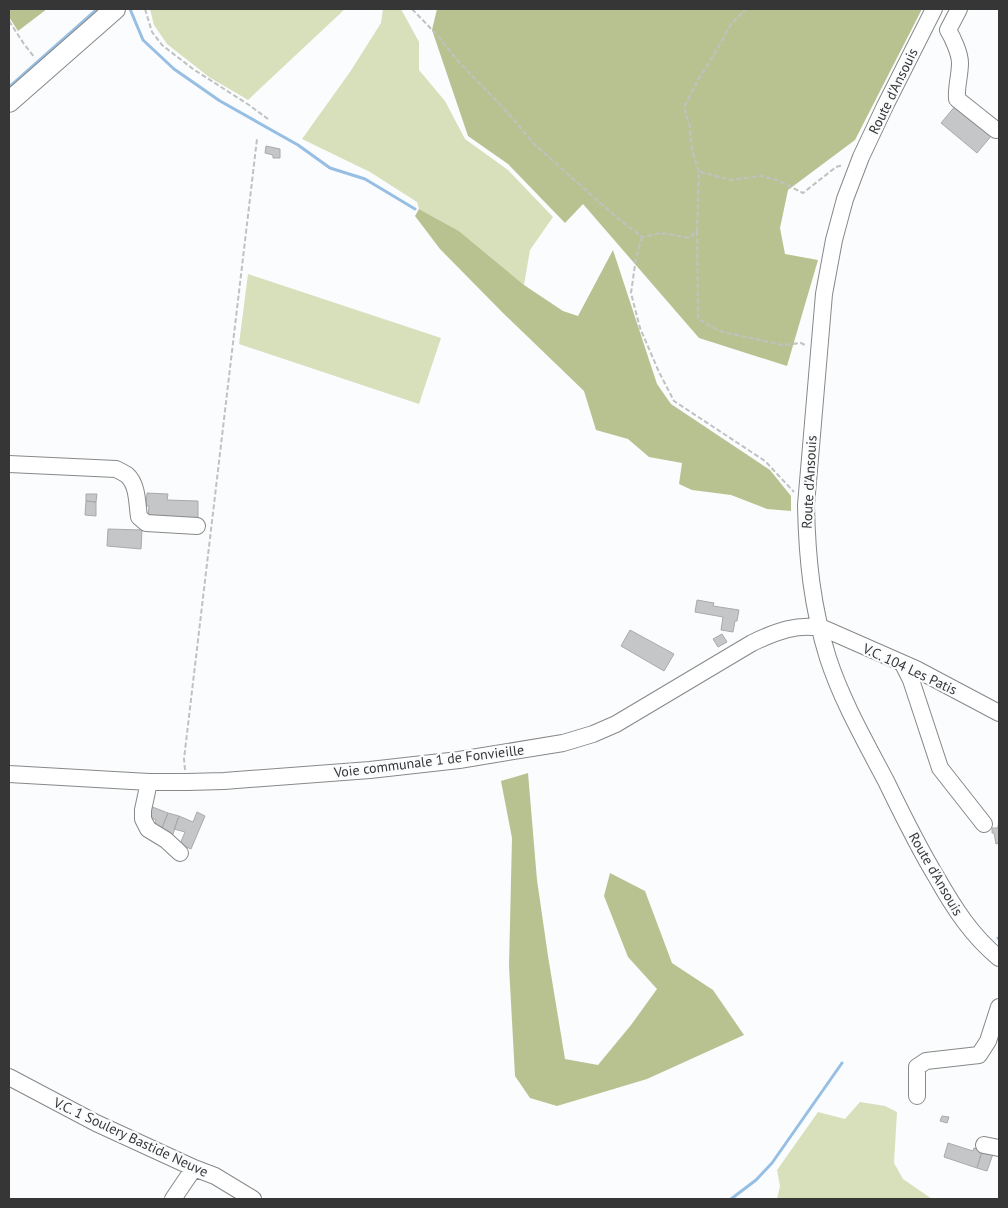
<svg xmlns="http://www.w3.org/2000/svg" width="1008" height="1208" viewBox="0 0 1008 1208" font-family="'PT Sans',sans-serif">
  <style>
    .green { fill: #d8dfbb }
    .forest { fill: #b8c291 }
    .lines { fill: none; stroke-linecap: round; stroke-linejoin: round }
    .stream { stroke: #97bfe3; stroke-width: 3 }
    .building { fill: #c5c6c7; stroke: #a9aaab }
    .minor-casing { stroke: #878889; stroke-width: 18 }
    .major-casing { stroke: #878889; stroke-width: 22 }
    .path { stroke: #c0c1c1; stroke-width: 2; stroke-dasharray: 5 2.5; stroke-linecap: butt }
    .minor { stroke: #fff; stroke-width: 16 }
    .major { stroke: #fff; stroke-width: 20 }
    .labels { text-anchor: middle; stroke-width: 4.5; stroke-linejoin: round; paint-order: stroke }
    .street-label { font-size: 14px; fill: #363636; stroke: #fbfcfd }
  </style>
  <rect width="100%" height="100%" fill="#fbfcfd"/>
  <path class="green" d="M 150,9 L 345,9 L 248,100 L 209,77 L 167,44 L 154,25 Z
    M 383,9 L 401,9 L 419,42 L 419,70 L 445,101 L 465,139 L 508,170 L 553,217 L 530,250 L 524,285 L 459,231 L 419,209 L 417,202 L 370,172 L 302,139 L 350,72 L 381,23 Z
    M 248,274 L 441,338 L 419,404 L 239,344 Z
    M 860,1102 L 885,1106 L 897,1112 L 894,1163 L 903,1179 L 932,1199 L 777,1199 L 780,1186 L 777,1170 L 818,1112 L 845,1119 Z"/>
  <path class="forest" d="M 9,9 L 47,9 L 18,31 L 9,17 Z
    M 437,9 L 922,9 L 855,140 L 788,190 L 780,228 L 785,254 L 818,260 L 787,366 L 699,338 L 583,204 L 565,223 L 508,164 L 468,136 L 432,30 Z
    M 419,209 L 459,231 L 524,285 L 563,311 L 578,316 L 613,250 L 657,384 L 671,404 L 770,470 L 791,496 L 791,511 L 767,509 L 731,495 L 692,490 L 679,484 L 682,463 L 649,457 L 628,439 L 596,430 L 584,391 L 503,313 L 440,249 L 415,216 Z
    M 528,773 L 537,880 L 548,956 L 565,1059 L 598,1065 L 631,1025 L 657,989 L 628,957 L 604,896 L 610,873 L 645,891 L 672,963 L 713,990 L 744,1035 L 647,1079 L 557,1106 L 530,1098 L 515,1076 L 509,966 L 512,838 L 501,781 Z"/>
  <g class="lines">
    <path class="stream" d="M 130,9 L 143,40 L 174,69 L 220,101 L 298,145 L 330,168 L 365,179 L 415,209
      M 9,87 L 97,9
      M 998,938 L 999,939
      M 731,1199 L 756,1180 L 772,1163 L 842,1063"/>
  </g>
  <path class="building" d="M 956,105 L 992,135 L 977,153 L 941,123 Z
    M 266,146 L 280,149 L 280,158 L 273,158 L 273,155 L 265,153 Z
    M 147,493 L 168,494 L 167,500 L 198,501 L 198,520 L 148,518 L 149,506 L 146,506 Z
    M 86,494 L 97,494 L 96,502 L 86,501 Z
    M 86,501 L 96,502 L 96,516 L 85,515 Z
    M 108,529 L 142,530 L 141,549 L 107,546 Z
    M 697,600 L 714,603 L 713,606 L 739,610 L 737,621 L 735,621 L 733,632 L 721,630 L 723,617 L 695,612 Z
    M 630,630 L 674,654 L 664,671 L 621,646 Z
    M 722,634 L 727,642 L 718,647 L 713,639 Z
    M 150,806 L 168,813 L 162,828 L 154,825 L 156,820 L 147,816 Z
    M 197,812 L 205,816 L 191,849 L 180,844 L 185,832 L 174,829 L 179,816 L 193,822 Z
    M 168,813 L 179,816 L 172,837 L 160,833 Z
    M 998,825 L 999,825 L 999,843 L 996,844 L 994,833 L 992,833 L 992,828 L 998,828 Z
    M 942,1116 L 949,1117 L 947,1123 L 940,1121 Z
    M 948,1143 L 973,1151 L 974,1148 L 982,1151 L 977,1168 L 944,1157 Z
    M 982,1151 L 993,1154 L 987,1171 L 977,1168 Z"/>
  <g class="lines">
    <defs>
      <path id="minor" d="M 934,9 L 885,106 L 861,157 L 845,199 L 834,240 L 824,294 L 806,505 C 807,558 812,607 828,658 C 842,701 865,741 886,781 C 902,814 918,847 937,878 C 954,908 972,936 999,958
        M 959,9 L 948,30 C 953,38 960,54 960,63 C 960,75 956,87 957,99 L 996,130
        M 9,464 L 116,469 C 120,471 124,473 127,475 C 138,485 137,504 139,517 L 146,523 L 197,526
        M 903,664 L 911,680 L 940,768 L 984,824
        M 9,774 L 149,782 L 187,782 L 224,781 L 370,770 L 459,760 L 563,743 L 593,734 L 616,724 L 752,643 C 775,632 799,622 825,629 L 916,669 L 999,713
        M 149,782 L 143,810 L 143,819 L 148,829 L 166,840 L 180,853
        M 9,1077 L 96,1123 L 194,1168 L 215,1176 L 253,1199
        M 917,1096 L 917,1067 L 926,1061 L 979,1055 L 988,1041 L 999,1007
        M 984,1145 L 999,1148
        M 173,1199 L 194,1168"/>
      <path id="major" d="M 9,102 L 115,9"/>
    </defs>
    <use href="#minor" class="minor-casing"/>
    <use href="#major" class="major-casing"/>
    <path class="path" d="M 145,9 L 152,32 L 162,45 L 193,69 L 249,105 L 268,119
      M 412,9 L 439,37 L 458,61 L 509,114 L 534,144 L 615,216 L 642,237 L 661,233 L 689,238 L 697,231 L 699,172 L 692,150 L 690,127 L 684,107 L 698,80 L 715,53 L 731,24 L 746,9
      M 9,21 L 24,44 L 35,58
      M 700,172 L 731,180 L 761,176 L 777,180 L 803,193 L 836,167 L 843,165
      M 697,231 L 698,319 L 719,331 L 783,345 L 801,343 L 805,345
      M 642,237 L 636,258 L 631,293 L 640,328 L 659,372 L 674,401 L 765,461 L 794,492
      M 185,770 L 184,759 L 257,139"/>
    <use href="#minor" class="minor"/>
    <use href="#major" class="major"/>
  </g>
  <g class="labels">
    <g class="street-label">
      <text transform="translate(893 91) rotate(-64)" y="5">Route d'Ansouis</text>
      <text transform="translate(809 482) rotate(-87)" y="5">Route d'Ansouis</text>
      <text transform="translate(910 669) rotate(25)" y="5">V.C. 104 Les Patis</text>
      <text transform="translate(429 761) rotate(-7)" y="5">Voie communale 1 de Fonvieille</text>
      <text transform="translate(936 874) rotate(60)" y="5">Route d'Ansouis</text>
      <text transform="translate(131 1137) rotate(25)" y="5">V.C. 1 Soulery Bastide Neuve</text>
    </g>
  </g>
  <rect width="1008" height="1208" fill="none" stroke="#363636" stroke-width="20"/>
</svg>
